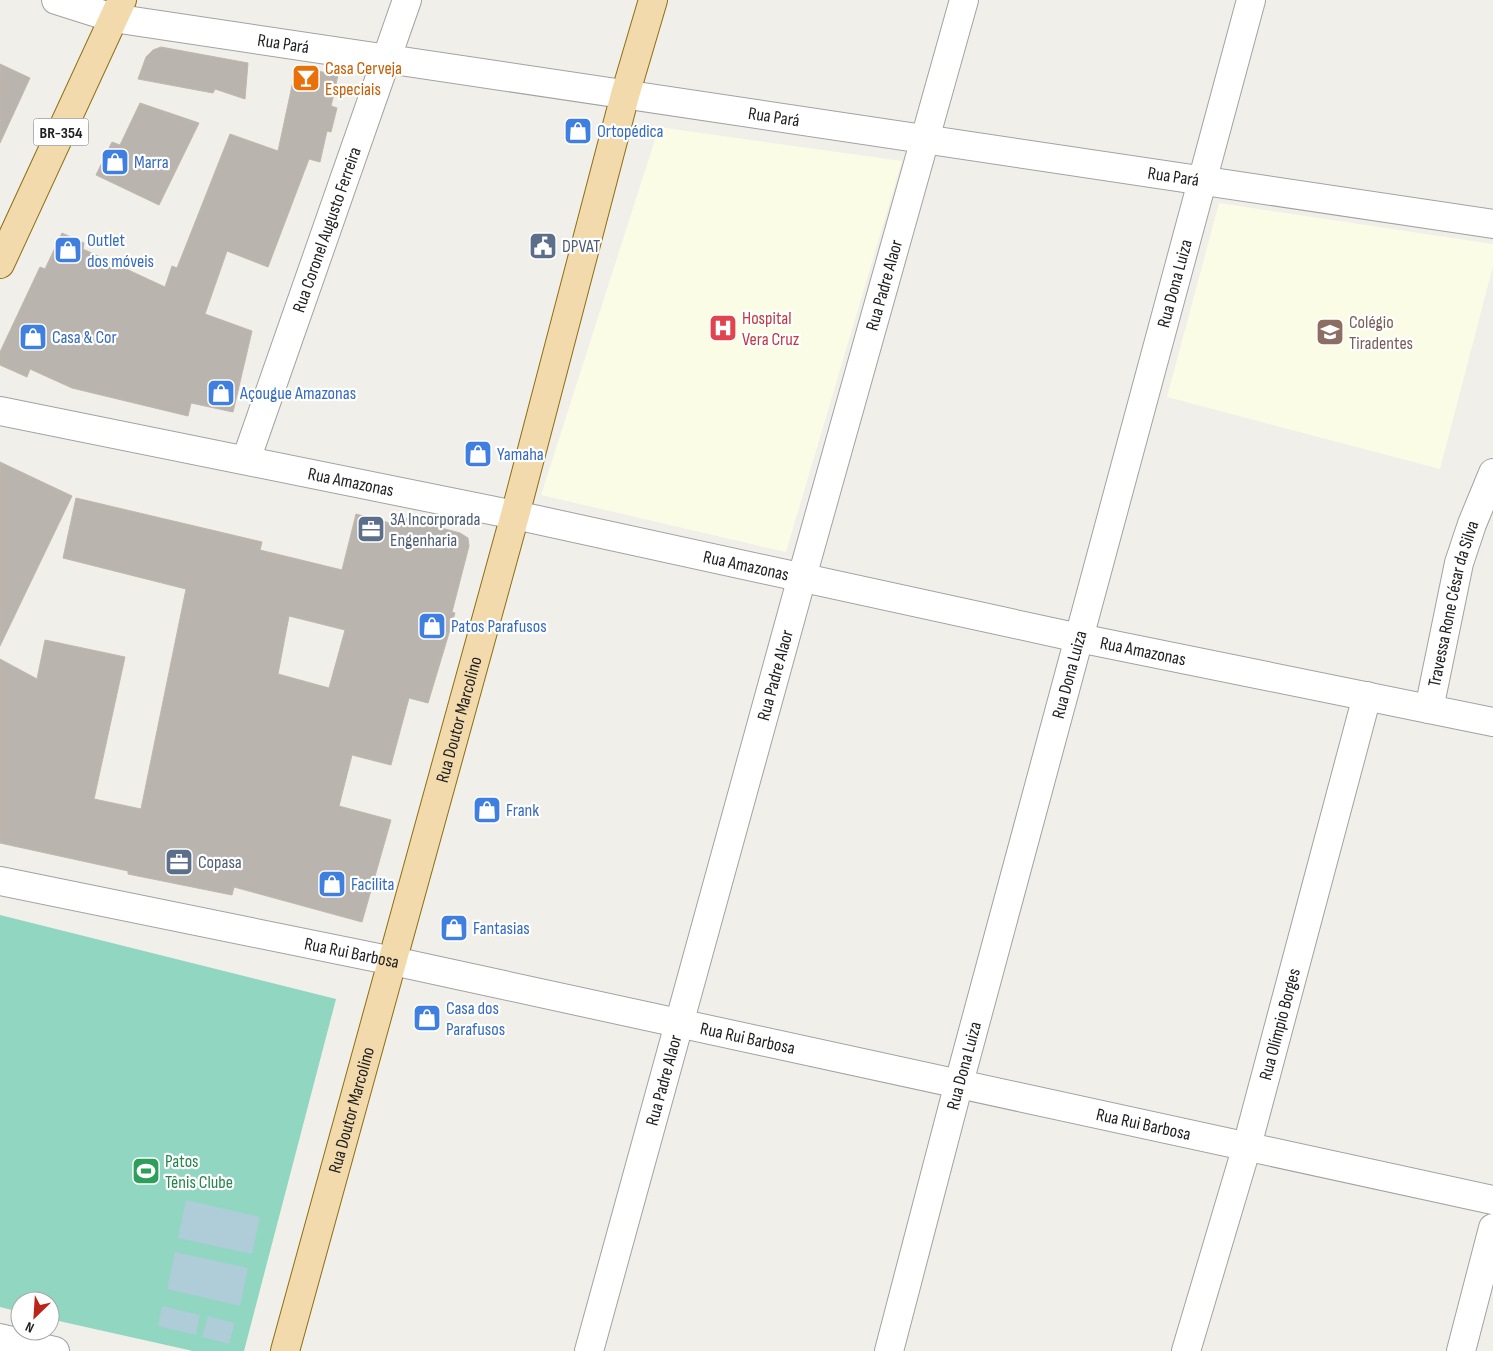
<svg xmlns="http://www.w3.org/2000/svg" width="1493" height="1351" viewBox="0 0 1493 1351" font-family="'Sofia Sans Condensed',sans-serif">
  <style>
    .education { fill: #fafce6 }
    .pitch { fill: #90d6c1 }
    .water { fill: #afccd9 }
    .building { fill: #bab4af; stroke: #c1b7ad; fill-rule: evenodd }
    .lines { fill: none; stroke-linecap: round; stroke-linejoin: round }
    .minor-casing { stroke: #a2a2a2; stroke-width: 30 }
    .major-casing { stroke: #8d6f11; stroke-width: 30 }
    .minor { stroke: #fff; stroke-width: 28 }
    .major { stroke: #f2daac; stroke-width: 28 }
    .labels { text-anchor: middle; stroke-width: 4.5; stroke-linejoin: round; paint-order: stroke }
    .shield { fill: #fff; stroke: #646464; stroke-width: 1 }
    .shield-label { font-size: 16px; font-weight: bold; fill: #212121 }
    .street-label { font-size: 18px; fill: #212121; stroke: #fff }
    .food-label { font-size: 18px; fill: #c56008; stroke: #fff; text-anchor: start }
    .shop-label { font-size: 18px; fill: #366cbe; stroke: #fff; text-anchor: start }
    .service-label { font-size: 18px; fill: #4e5e75; stroke: #fff; text-anchor: start }
    .health-label { font-size: 18px; fill: #be3a42; stroke: #fff; text-anchor: start }
    .education-label { font-size: 18px; fill: #785e54; stroke: #fff; text-anchor: start }
    .leisure-label { font-size: 18px; fill: #27864d; stroke: #fff; text-anchor: start }
  </style>
  <rect width="100%" height="100%" fill="#f0efe9"/>
  <path class="education" d="M 659,127 L 902,161 L 786,552 L 541,495 Z
    M 1219,203 L 1493,244 L 1493,266 L 1440,469 L 1167,397 Z"/>
  <path class="pitch" d="M 0,915 L 336,999 L 244,1351 L 193,1351 L 50,1319 L 50,1301 L 20,1301 L 20,1312 L 0,1307 Z"/>
  <path class="water" d="M 186,1200 L 260,1217 L 252,1254 L 178,1238 Z
    M 175,1252 L 248,1268 L 240,1306 L 167,1289 Z
    M 162,1306 L 200,1315 L 196,1335 L 158,1326 Z
    M 208,1316 L 235,1323 L 229,1344 L 202,1337 Z"/>
  <path class="building" d="M 161,47 L 248,63 L 245,99 L 215,89 L 213,93 L 138,79 L 146,57 L 153,50 Z
    M 0,64 L 30,78 L 0,143 Z
    M 296,67 L 338,75 L 331,106 L 337,108 L 331,132 L 327,131 L 320,162 L 309,159 L 268,267 L 227,251 L 205,314 L 252,331 L 233,412 L 191,403 L 188,416 L 72,388 L 30,369 L 27,377 L 0,365 L 0,352 L 40,267 L 45,269 L 62,233 L 84,243 L 83,249 L 165,287 L 172,266 L 177,268 L 230,134 L 278,151 Z
    M 140,103 L 199,123 L 159,205 L 96,175 L 112,142 L 120,145 Z
    M 0,462 L 72,496 L 0,646 Z
    M 76,498 L 262,542 L 260,550 L 342,570 L 356,514 L 401,526 L 404,518 L 460,533 L 468,538 L 469,546 L 452,612 L 455,613 L 428,703 L 409,698 L 391,765 L 352,755 L 339,806 L 391,820 L 362,922 L 234,887 L 232,895 L 128,874 L 128,871 L 0,843 L 0,659 L 37,679 L 45,640 L 125,657 L 94,799 L 141,809 L 186,589 L 63,558 ZM 289,616 L 345,630 L 329,688 L 278,674 Z"/>
  <g class="lines">
    <defs>
      <g id="minor">
        <path id="s1" d="M 56,0 L 113,18 L 1493,224"/>
        <path id="s2" d="M 0,411 L 515,515 L 1079,638 L 1493,722"/>
        <path id="s3" d="M 246,460 L 407,0"/>
        <path id="s4" d="M 1429,709 L 1459,563 L 1472,524 L 1493,473"/>
        <path id="s5" d="M 0,881 L 393,961 L 1493,1200"/>
        <path d="M 0,1338 L 55,1351"/>
        <path id="s6" d="M 589,1351 L 802,577 L 964,0"/>
        <path id="s7" d="M 889,1351 L 959,1083 L 1251,0"/>
        <path id="s8" d="M 1186,1351 L 1247,1146 L 1367,696"/>
        <path d="M 1461,1351 L 1493,1228"/>
      </g>
      <g id="major">
        <path d="M 0,264 L 122,0"/>
        <path id="s9" d="M 285,1351 L 515,515 L 625,95 L 653,0"/>
      </g>
    </defs>
    <use href="#minor" class="minor-casing"/>
    <use href="#major" class="major-casing"/>
    <use href="#minor" class="minor"/>
    <use href="#major" class="major"/>
  </g>
  <defs>
    <symbol id="bar-square" viewBox="-11 -11 22 22"><rect x="-9" y="-9" width="18" height="18" rx="4" fill="#e8710a" stroke="#fff"/><path d="M-6-5H6L.8 .8V4.5H3.5V6h-7V4.5H-.8V.8Z" fill="#fff"/></symbol>
    <symbol id="shop-square" viewBox="-11 -11 22 22"><rect x="-9" y="-9" width="18" height="18" rx="4" fill="#3f7fe0" stroke="#fff"/><path d="M-5-2.5h2.3a2.7 3.5 0 0 1 5.4 0H5L5.5 6h-11ZM-1.5-2.5h3a1.5 2.3 0 0 0-3 0Z" fill="#fff"/></symbol>
    <symbol id="civic-square" viewBox="-11 -11 22 22"><rect x="-9" y="-9" width="18" height="18" rx="4" fill="#5c6f8a" stroke="#fff"/><path d="M-.6-6.5H3V-4.5H.6V-3L4-1V1h2V6H-6V1h2V-1L-.6-3ZM-1.2 2.5V6h2.4V2.5Z" fill="#fff"/></symbol>
    <symbol id="hospital-square" viewBox="-11 -11 22 22"><rect x="-9" y="-9" width="18" height="18" rx="4" fill="#e0444e" stroke="#fff"/><path d="M-5-5h3v3.5h4V-5h3V5h-3V1.5h-4V5h-3Z" fill="#fff"/></symbol>
    <symbol id="school-square" viewBox="-11 -11 22 22"><rect x="-9" y="-9" width="18" height="18" rx="4" fill="#8d6e63" stroke="#fff"/><path d="M0-5L7-2L0 1L-7-2ZM-4 1L0 2.5L4 1V4Q0 6-4 4Z" fill="#fff"/></symbol>
    <symbol id="office-square" viewBox="-11 -11 22 22"><rect x="-9" y="-9" width="18" height="18" rx="4" fill="#5c6f8a" stroke="#fff"/><path d="M-6-3h4V-5.5h4V-3h4V5H-6ZM-1-4.5V-3h2v-1.5ZM-6 0V1H6V0Z" fill="#fff"/></symbol>
    <symbol id="stadium-square" viewBox="-11 -11 22 22"><rect x="-9" y="-9" width="18" height="18" rx="4" fill="#2e9e5b" stroke="#fff"/><path d="M0-5a6.5 5 0 1 0 0 10a6.5 5 0 1 0 0-10ZM-3.5-1.8h7v3.6h-7Z" fill="#fff"/></symbol>
  </defs>
  <g fill-rule="evenodd">
    <use href="#bar-square" x="290" y="62" width="32" height="32"/>
    <use href="#shop-square" x="562" y="115" width="32" height="32"/>
    <use href="#shop-square" x="99" y="146" width="32" height="32"/>
    <use href="#civic-square" x="527" y="230" width="32" height="32"/>
    <use href="#shop-square" x="52" y="234" width="32" height="32"/>
    <use href="#hospital-square" x="707" y="312" width="32" height="32"/>
    <use href="#school-square" x="1314" y="316" width="32" height="32"/>
    <use href="#shop-square" x="17" y="321" width="32" height="32"/>
    <use href="#shop-square" x="205" y="377" width="32" height="32"/>
    <use href="#shop-square" x="462" y="438" width="32" height="32"/>
    <use href="#office-square" x="355" y="513" width="32" height="32"/>
    <use href="#shop-square" x="416" y="610" width="32" height="32"/>
    <use href="#shop-square" x="471" y="794" width="32" height="32"/>
    <use href="#office-square" x="163" y="846" width="32" height="32"/>
    <use href="#shop-square" x="316" y="868" width="32" height="32"/>
    <use href="#shop-square" x="438" y="912" width="32" height="32"/>
    <use href="#shop-square" x="411" y="1002" width="32" height="32"/>
    <use href="#stadium-square" x="130" y="1155" width="32" height="32"/>
  </g>
  <g class="labels">
    <rect class="shield" x="33.5" y="118.5" width="55" height="27" rx="4"/>
    <g class="shield-label">
      <text x="61" y="138">BR-354</text>
    </g>
    <g class="street-label">
      <text dy="6" stroke="none"><textPath href="#s1" startOffset="232">Rua Pará</textPath></text>
      <text dy="6" stroke="none"><textPath href="#s1" startOffset="728">Rua Pará</textPath></text>
      <text dy="6" stroke="none"><textPath href="#s1" startOffset="1132">Rua Pará</textPath></text>
      <text dy="6" stroke="none"><textPath href="#s3" startOffset="244">Rua Coronel Augusto Ferreira</textPath></text>
      <text dy="6" stroke="none"><textPath href="#s7" startOffset="1105">Rua Dona Luiza</textPath></text>
      <text dy="6" stroke="none"><textPath href="#s6" startOffset="1106">Rua Padre Alaor</textPath></text>
      <text dy="6" stroke="none"><textPath href="#s2" startOffset="358">Rua Amazonas</textPath></text>
      <text dy="6" stroke="none"><textPath href="#s2" startOffset="762">Rua Amazonas</textPath></text>
      <text dy="6" stroke="none"><textPath href="#s4" startOffset="108">Travessa Rone César da Silva</textPath></text>
      <text dy="6" stroke="none"><textPath href="#s2" startOffset="1168">Rua Amazonas</textPath></text>
      <text dy="6" stroke="none"><textPath href="#s6" startOffset="701">Rua Padre Alaor</textPath></text>
      <text dy="6" stroke="none"><textPath href="#s7" startOffset="700">Rua Dona Luiza</textPath></text>
      <text dy="6" stroke="none"><textPath href="#s9" startOffset="655">Rua Doutor Marcolino</textPath></text>
      <text dy="6" stroke="none"><textPath href="#s5" startOffset="359">Rua Rui Barbosa</textPath></text>
      <text dy="6" stroke="none"><textPath href="#s8" startOffset="340">Rua Olímpio Borges</textPath></text>
      <text dy="6" stroke="none"><textPath href="#s5" startOffset="764">Rua Rui Barbosa</textPath></text>
      <text dy="6" stroke="none"><textPath href="#s7" startOffset="295">Rua Dona Luiza</textPath></text>
      <text dy="6" stroke="none"><textPath href="#s6" startOffset="281">Rua Padre Alaor</textPath></text>
      <text dy="6" stroke="none"><textPath href="#s9" startOffset="250">Rua Doutor Marcolino</textPath></text>
      <text dy="6" stroke="none"><textPath href="#s5" startOffset="1169">Rua Rui Barbosa</textPath></text>
    </g>
    <g class="food-label">
      <text x="325" y="74">Casa Cerveja<tspan x="325" dy="21">Especiais</tspan></text>
    </g>
    <g class="shop-label">
      <text x="597" y="137">Ortopédica</text>
      <text x="134" y="168">Marra</text>
      <text x="87" y="246">Outlet<tspan x="87" dy="21">dos móveis</tspan></text>
      <text x="52" y="343">Casa &amp; Cor</text>
      <text x="240" y="399">Açougue Amazonas</text>
      <text x="497" y="460">Yamaha</text>
      <text x="451" y="632">Patos Parafusos</text>
      <text x="506" y="816">Frank</text>
      <text x="351" y="890">Facilita</text>
      <text x="473" y="934">Fantasias</text>
      <text x="446" y="1014">Casa dos<tspan x="446" dy="21">Parafusos</tspan></text>
    </g>
    <g class="service-label">
      <text x="562" y="252">DPVAT</text>
      <text x="390" y="525">3A Incorporada<tspan x="390" dy="21">Engenharia</tspan></text>
      <text x="198" y="868">Copasa</text>
    </g>
    <g class="health-label">
      <text x="742" y="324">Hospital<tspan x="742" dy="21">Vera Cruz</tspan></text>
    </g>
    <g class="education-label">
      <text x="1349" y="328">Colégio<tspan x="1349" dy="21">Tiradentes</tspan></text>
    </g>
    <g class="leisure-label">
      <text x="165" y="1167">Patos<tspan x="165" dy="21">Tênis Clube</tspan></text>
    </g>
  </g>
  <g transform="translate(35 1316) rotate(205)"><circle r="24" fill="#ffffff" stroke="#a6a6a6"/>
  <path d="M0-4L9 19L0 12L-9 19Z" fill="#bb2517"/>
  <text y="-8" font-size="14" font-weight="bold" text-anchor="middle" fill="#212121">N</text>
  </g>
</svg>
